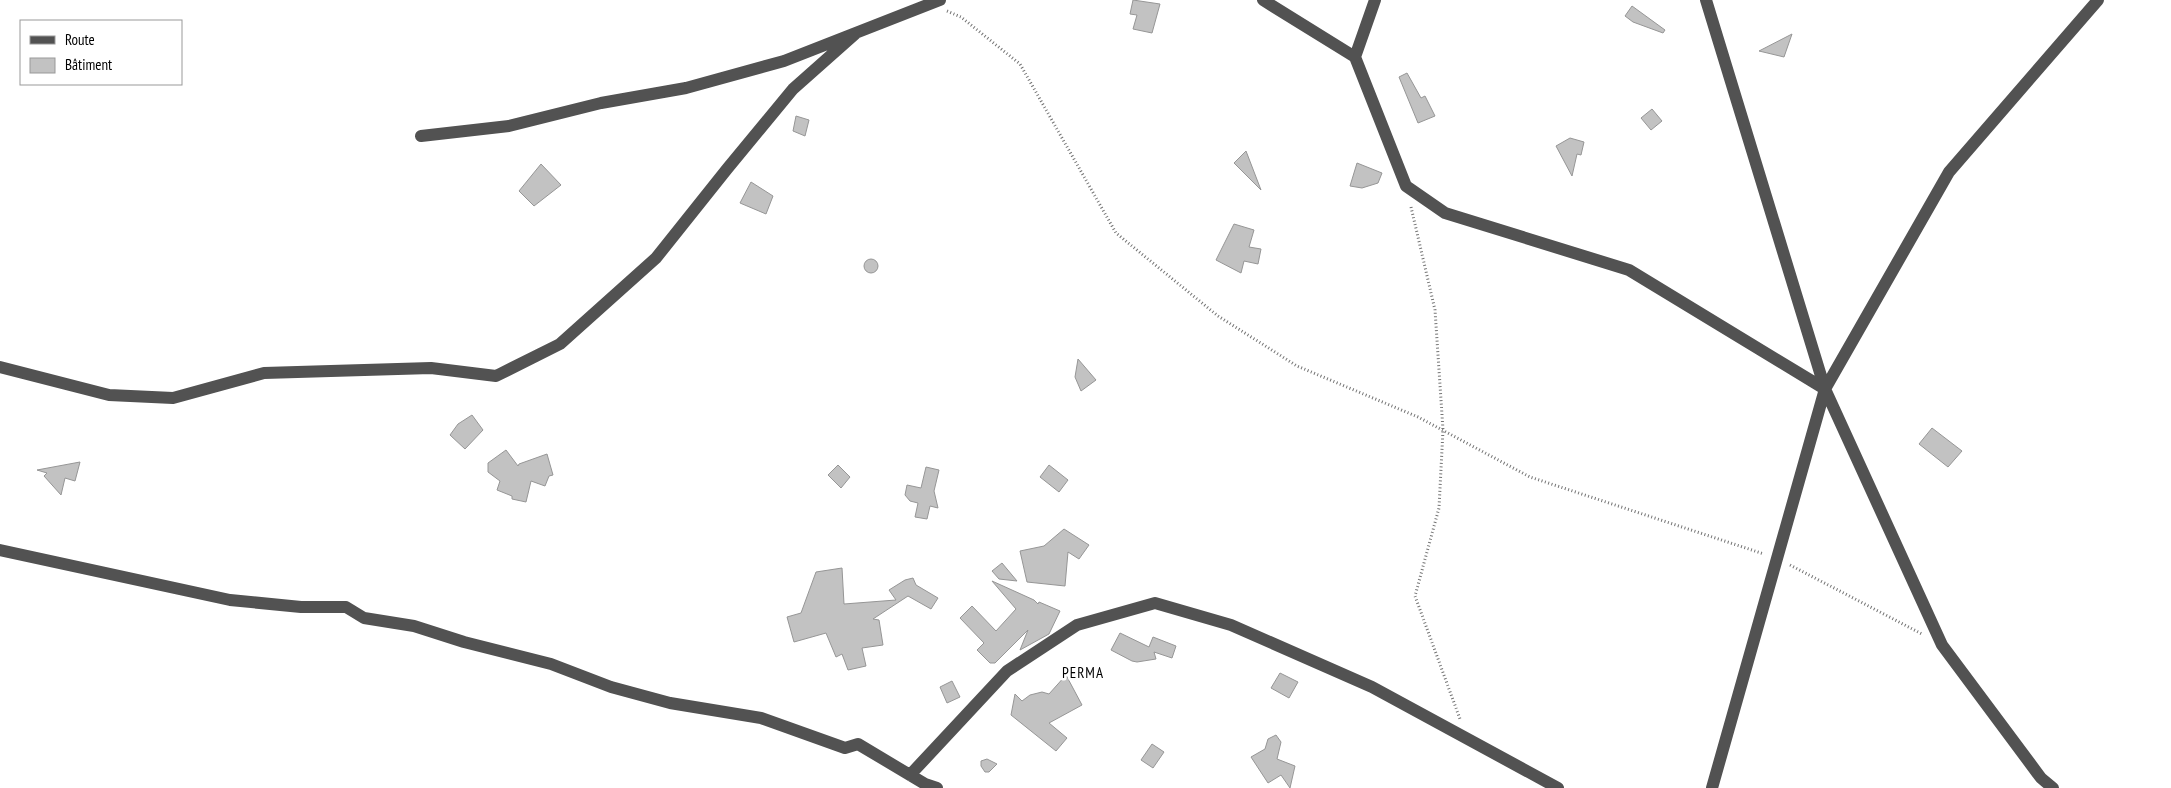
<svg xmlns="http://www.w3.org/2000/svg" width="2171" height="788" viewBox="0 0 2171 788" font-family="'PT Sans Narrow',sans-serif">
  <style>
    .building { fill: #c2c2c2; stroke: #969696 }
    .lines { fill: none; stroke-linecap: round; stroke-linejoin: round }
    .path { stroke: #747474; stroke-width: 3; stroke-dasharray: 1 2.5; stroke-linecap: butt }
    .minor { stroke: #525252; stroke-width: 12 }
    .labels { text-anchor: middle; stroke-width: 5; stroke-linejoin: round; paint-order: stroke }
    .quarter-label { font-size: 15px; letter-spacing: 1px; fill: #000; stroke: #fff }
  </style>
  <rect width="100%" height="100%" fill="#fff"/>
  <path class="building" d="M 1133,0 L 1160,4 L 1152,33 L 1133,29 L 1137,15 L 1130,14 Z
    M 1632,6 L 1665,30 L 1663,33 L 1633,22 L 1625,16 Z
    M 1792,34 L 1784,57 L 1759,51 Z
    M 1407,73 L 1421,98 L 1425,96 L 1435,116 L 1418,123 L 1399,77 Z
    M 1652,109 L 1662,121 L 1651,130 L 1641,118 Z
    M 796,116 L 809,120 L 805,136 L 793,131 Z
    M 1570,138 L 1584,142 L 1581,155 L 1577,154 L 1572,176 L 1556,146 Z
    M 1246,151 L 1261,190 L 1234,163 Z
    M 1357,163 L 1382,173 L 1378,183 L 1362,188 L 1350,186 Z
    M 541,164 L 561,185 L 534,206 L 519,191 Z
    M 751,182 L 773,196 L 766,214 L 740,203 Z
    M 1234,224 L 1254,230 L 1249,247 L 1261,249 L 1258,264 L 1244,261 L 1241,273 L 1216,260 Z
    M864 266a7 7 0 1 1 14 0a7 7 0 1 1-14 0Z
    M 1078,359 L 1096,380 L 1081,391 L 1075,377 Z
    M 472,415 L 483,430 L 465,449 L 450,435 L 458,424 Z
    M 1932,428 L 1962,451 L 1948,467 L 1919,444 Z
    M 506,450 L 518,466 L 519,464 L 547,454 L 553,475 L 549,476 L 545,486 L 531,481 L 526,502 L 512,499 L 512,496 L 497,490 L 500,481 L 488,472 L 488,463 Z
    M 80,462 L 75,481 L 65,478 L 61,495 L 44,476 L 47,473 L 37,470 Z
    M 838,465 L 850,477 L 841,488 L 828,475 Z
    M 1049,465 L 1068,480 L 1059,492 L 1040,477 Z
    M 926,467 L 939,470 L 934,491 L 938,508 L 930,506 L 927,519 L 915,517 L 918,503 L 910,501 L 905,495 L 907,485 L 921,488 Z
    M 1064,529 L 1089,545 L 1079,559 L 1068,552 L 1065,586 L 1027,582 L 1020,551 L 1044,546 Z
    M 1002,563 L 1017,581 L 999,579 L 992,571 Z
    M 842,568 L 844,604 L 896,600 L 889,590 L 905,580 L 913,578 L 916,585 L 938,598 L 931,609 L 908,596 L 873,619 L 879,620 L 883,645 L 862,648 L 866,666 L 848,670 L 842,654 L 836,657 L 826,633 L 794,642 L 787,617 L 801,613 L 816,572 Z
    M 992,581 L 1034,600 L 1038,604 L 1039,602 L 1060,611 L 1049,634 L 1020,650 L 1028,630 L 995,663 L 990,663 L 977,650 L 984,643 L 960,618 L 972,606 L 996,631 L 1016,609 Z
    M 1120,633 L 1149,647 L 1153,637 L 1176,646 L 1172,658 L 1154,652 L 1156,659 L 1137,662 L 1132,661 L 1111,650 Z
    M 1280,673 L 1298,682 L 1289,698 L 1271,688 Z
    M 1066,675 L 1082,705 L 1049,723 L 1067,738 L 1056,751 L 1011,715 L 1015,694 L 1022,701 L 1030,695 L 1042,692 L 1049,694 Z
    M 952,681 L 960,697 L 947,703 L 940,687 Z
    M 1276,735 L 1281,742 L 1277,759 L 1295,766 L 1290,788 L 1281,775 L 1268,783 L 1251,757 L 1265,749 L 1268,739 Z
    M 1152,744 L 1164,752 L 1153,768 L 1141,760 Z
    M 987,759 L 997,764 L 989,772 L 985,772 L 981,766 L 981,761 Z"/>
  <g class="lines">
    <path class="path" d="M 947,11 L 961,17 L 1020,64 L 1116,233 L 1218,316 L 1297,366 L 1418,417 L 1530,477 L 1764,554
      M 1411,207 L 1435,310 L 1443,430 L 1439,508 L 1415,596 L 1460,719
      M 1790,565 L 1922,634"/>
    <path class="minor" d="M 1263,0 L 1355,57
      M 1375,0 L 1355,57 L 1406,186 L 1445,213 L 1629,270 L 1825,389
      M 1706,0 L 1825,389 L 1942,645 L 2041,778 L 2053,788
      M 421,136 L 509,126 L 601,103 L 686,88 L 784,61 L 940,0
      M 0,367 L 109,395 L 173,398 L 264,373 L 431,368 L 496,376 L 560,344 L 656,258 L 727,169 L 793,89 L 855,34
      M 0,550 L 230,600 L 301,607 L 346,607 L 364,618 L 414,626 L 464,642 L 551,664 L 611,687 L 670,703 L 761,718 L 845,748 L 858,744 L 925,784 L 937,788
      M 910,775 L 1007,671 L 1077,625 L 1155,603 L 1231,625 L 1372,687 L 1558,788
      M 1712,788 L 1825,389 L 1949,172 L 2098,0"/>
  </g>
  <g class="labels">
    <g class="quarter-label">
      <text x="1083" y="678">PERMA</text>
    </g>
  </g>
  <rect x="20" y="20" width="162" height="65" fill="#ffffff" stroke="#999999"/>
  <rect x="30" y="36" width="25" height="8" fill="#525252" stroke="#999999"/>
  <text x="65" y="45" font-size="15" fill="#000000">Route</text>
  <rect x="30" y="58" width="25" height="15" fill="#c2c2c2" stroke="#999999"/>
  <text x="65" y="70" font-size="15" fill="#000000">Bâtiment</text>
</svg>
